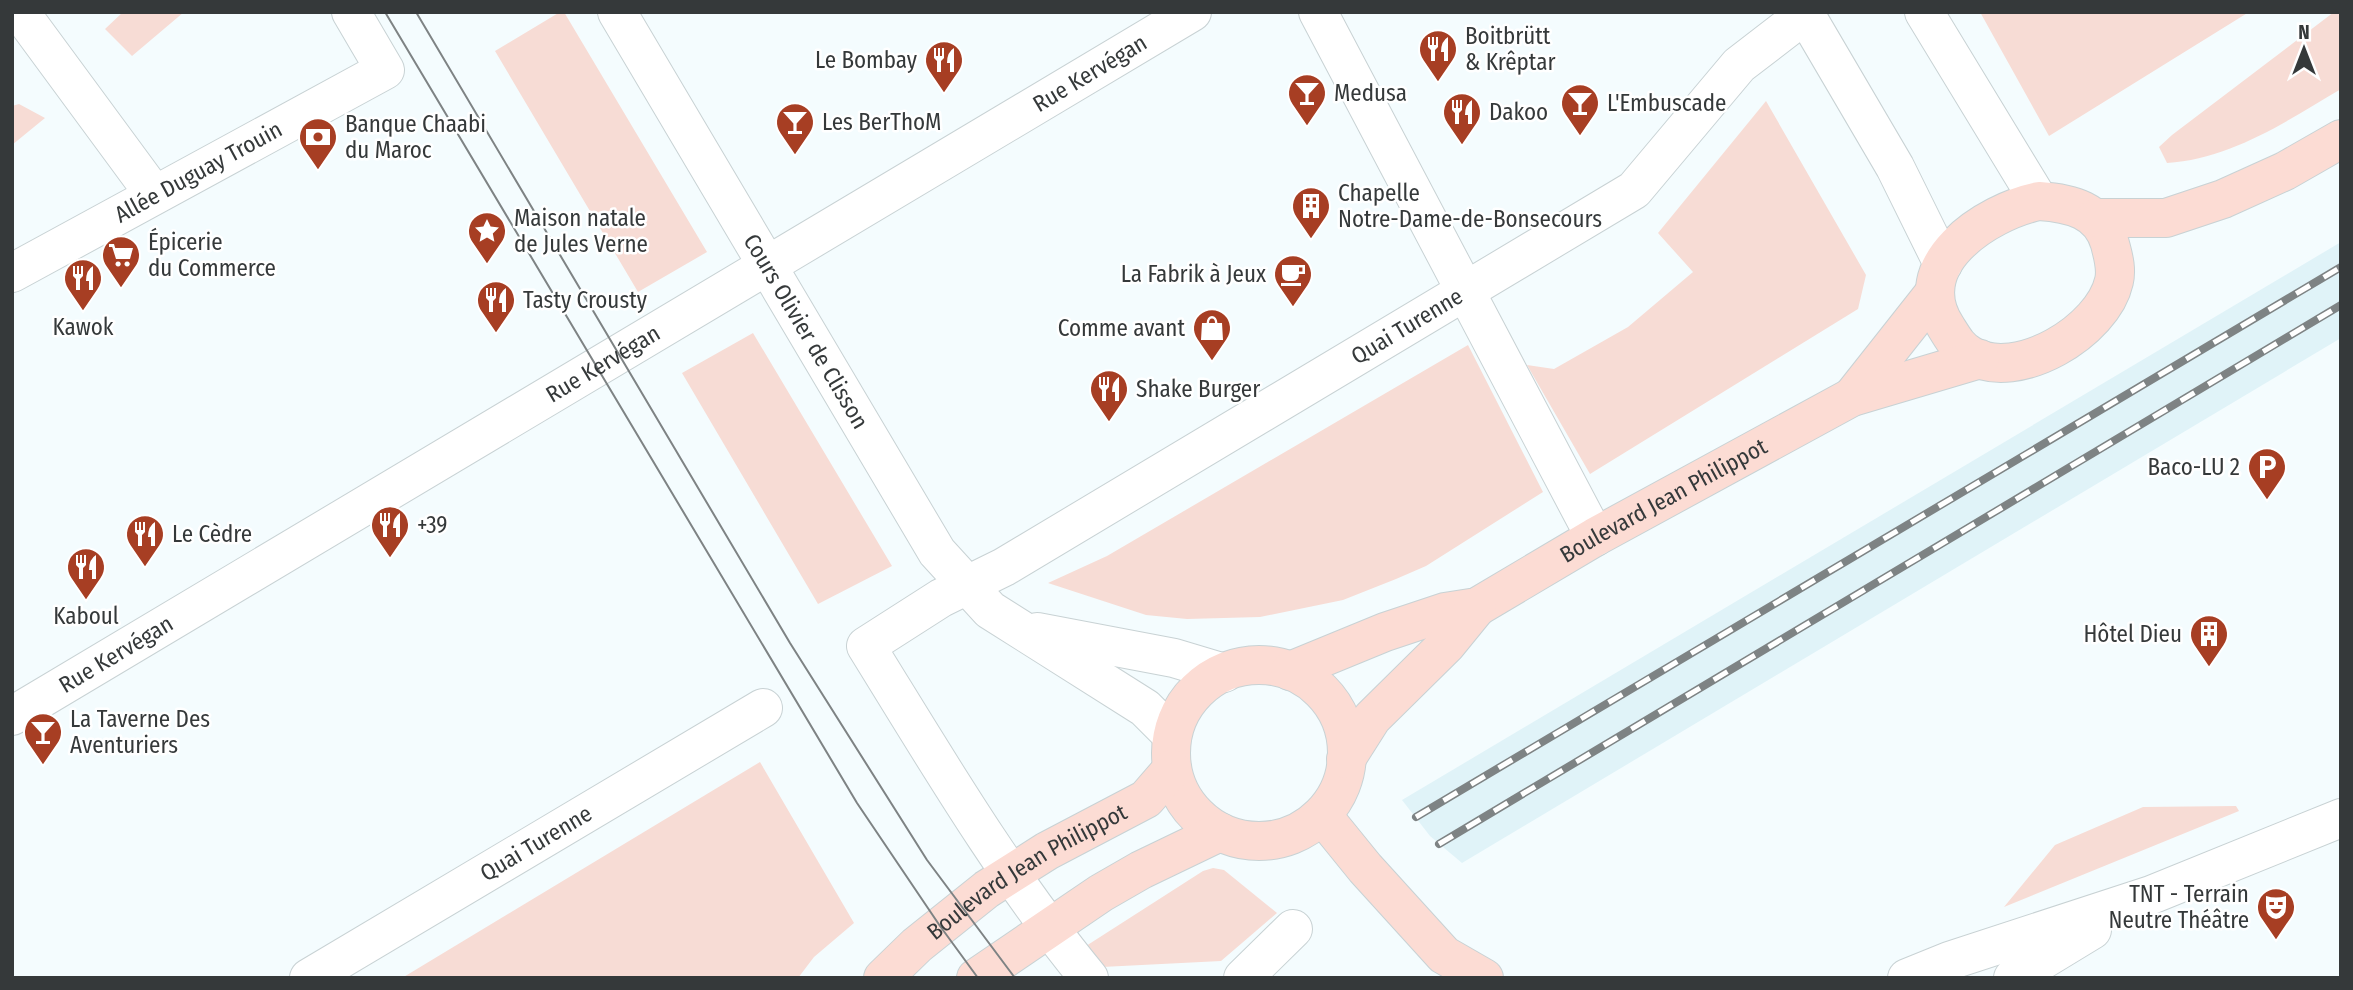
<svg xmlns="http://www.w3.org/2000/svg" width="2353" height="990" viewBox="0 0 2353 990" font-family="'Fira Sans Condensed',sans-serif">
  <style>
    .built { fill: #e0f3f8 }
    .green { fill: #f7dcd5 }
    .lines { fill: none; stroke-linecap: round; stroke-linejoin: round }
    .street-casing { stroke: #c8d2d4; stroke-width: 40 }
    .secondary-casing { stroke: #c8d2d4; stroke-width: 40 }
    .street { stroke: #fff; stroke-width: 38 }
    .secondary { stroke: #fcdcd4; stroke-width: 38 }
    .tram { stroke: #7e8384; stroke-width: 2 }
    .rail-casing { stroke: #7e8384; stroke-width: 8 }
    .rail { stroke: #fff; stroke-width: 5; stroke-dasharray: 16; stroke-linecap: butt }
    .labels { text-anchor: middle; stroke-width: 5; stroke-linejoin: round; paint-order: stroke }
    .poi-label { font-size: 23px; fill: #35393a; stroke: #fff; text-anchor: start }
    .street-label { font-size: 23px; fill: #35393a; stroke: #fff }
  </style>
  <rect width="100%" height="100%" fill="#f4fcfe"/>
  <path class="built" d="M 2341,242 L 2341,338 L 1462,863 L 1430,836 L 1402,800 Z"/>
  <path class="green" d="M 123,12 L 184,12 L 132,56 L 105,29 Z
    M 560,12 L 564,12 L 707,252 L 638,292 L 495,51 Z
    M 1980,12 L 2249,12 L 2049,136 Z
    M 2334,12 L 2341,12 L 2341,89 C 2287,121 2231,159 2167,163 L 2159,147 L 2172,135 Z
    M 1766,101 L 1866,275 L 1858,309 L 1590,474 L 1527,365 L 1554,369 L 1628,327 L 1693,272 L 1658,233 Z
    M 19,104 L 45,118 L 12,145 L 12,106 Z
    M 753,333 L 892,566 L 818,604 L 682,373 Z
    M 1468,345 L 1543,492 L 1426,566 L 1396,579 L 1343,600 L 1260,617 L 1187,619 L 1146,615 L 1048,583 L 1107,556 Z
    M 760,762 L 854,923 L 814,957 L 798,978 L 402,978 Z
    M 2236,806 L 2239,811 L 2004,907 L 2055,845 L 2143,807 Z
    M 1213,868 L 1224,870 L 1277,913 L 1221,961 L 1102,967 L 1086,946 L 1203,871 Z"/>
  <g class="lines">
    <defs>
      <g id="street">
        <path d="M 20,12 L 154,194"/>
        <path id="s1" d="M 617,12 L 937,552 L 990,610 L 1145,708 L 1172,735"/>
        <path d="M 1318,12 L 1595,537"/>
        <path d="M 1804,12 L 1895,167 L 1943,264"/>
        <path d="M 1924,12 L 2039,201"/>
        <path id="s2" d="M 12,273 L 385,70 L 351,12"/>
        <path d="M 1037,632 L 1174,658 L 1224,673"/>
        <path id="s3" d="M 12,716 L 1192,12"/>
        <path id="s4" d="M 309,978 L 763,708"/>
        <path id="s5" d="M 1089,978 C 1004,875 936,759 866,646 L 941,598 L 1004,567 L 1634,190 L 1739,65 L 1808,12"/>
        <path d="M 1243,978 L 1293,929"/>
        <path d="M 1907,978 L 1949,961 L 2151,895 L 2341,818"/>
        <path d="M 2013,978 L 2092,930"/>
      </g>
      <g id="secondary">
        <path d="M 2039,201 C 2070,203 2101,210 2110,244 C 2113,256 2117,268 2114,281 C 2103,331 2017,383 1970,355 C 1958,348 1953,338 1946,327 C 1905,265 1986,212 2039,201 Z"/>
        <path d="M 2095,218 L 2166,218 L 2223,199 L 2285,171 L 2341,139"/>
        <path d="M 1852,397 L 1935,292"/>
        <circle cx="1259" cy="753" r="88"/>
        <path id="s6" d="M 1290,671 L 1385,632 L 1445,612 L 1477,607 L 1595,537 L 1852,397 L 1980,359"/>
        <path d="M 1346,759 L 1372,718 L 1446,645 L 1477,607"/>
        <path d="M 1322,815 L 1365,868 L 1444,955 L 1484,978"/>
        <path id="s7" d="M 883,978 L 917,945 L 987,889 L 1047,851 L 1146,799 L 1172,769"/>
        <path d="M 976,978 L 1101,893 L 1141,870 L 1220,832"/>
      </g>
    </defs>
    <use href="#street" class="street-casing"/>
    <use href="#secondary" class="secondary-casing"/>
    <use href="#street" class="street"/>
    <use href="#secondary" class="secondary"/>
    <path class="tram" d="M 385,12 L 857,803 L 940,926 L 978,978
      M 416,12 L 790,643 L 927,860 L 1015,978"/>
    <defs>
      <path id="rail" d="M 1416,817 L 2341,267
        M 1439,844 L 2341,305"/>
    </defs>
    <use href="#rail" class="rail-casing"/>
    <use href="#rail" class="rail"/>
  </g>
  <defs>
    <symbol id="restaurant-pin" viewBox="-11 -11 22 30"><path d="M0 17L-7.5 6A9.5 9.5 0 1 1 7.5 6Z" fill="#a73e23" stroke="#fff"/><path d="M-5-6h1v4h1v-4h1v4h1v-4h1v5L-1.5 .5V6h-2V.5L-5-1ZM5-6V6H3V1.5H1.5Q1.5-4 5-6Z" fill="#fff"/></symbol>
    <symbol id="bar-pin" viewBox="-11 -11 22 30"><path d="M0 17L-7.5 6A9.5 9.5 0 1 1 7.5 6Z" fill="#a73e23" stroke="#fff"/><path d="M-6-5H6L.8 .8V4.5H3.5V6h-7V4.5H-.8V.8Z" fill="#fff"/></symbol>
    <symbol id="bank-pin" viewBox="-11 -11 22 30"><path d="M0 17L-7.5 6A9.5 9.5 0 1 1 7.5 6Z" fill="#a73e23" stroke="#fff"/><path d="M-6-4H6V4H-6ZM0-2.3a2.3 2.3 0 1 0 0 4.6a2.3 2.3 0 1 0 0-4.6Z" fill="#fff"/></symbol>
    <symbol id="building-pin" viewBox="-11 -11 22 30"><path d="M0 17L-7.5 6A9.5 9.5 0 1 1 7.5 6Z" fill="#a73e23" stroke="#fff"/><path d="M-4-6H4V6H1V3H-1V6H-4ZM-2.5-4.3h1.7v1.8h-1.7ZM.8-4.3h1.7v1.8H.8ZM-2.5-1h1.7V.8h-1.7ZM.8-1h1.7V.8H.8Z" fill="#fff"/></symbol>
    <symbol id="sight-pin" viewBox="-11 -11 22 30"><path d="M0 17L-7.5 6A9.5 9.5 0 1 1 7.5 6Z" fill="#a73e23" stroke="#fff"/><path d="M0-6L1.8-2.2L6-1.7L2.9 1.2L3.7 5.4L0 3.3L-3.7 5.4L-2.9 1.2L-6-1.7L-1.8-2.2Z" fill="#fff"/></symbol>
    <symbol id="supermarket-pin" viewBox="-11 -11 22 30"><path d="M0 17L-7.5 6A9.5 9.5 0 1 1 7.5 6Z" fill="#a73e23" stroke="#fff"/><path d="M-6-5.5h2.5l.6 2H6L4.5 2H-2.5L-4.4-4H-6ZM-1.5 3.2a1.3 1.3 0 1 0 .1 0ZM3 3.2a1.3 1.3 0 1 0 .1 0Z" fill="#fff"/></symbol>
    <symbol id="cafe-pin" viewBox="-11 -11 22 30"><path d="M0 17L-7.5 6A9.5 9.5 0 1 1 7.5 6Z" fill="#a73e23" stroke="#fff"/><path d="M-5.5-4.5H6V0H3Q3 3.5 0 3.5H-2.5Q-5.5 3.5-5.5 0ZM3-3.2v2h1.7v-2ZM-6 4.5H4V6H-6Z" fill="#fff"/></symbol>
    <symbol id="shop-pin" viewBox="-11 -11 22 30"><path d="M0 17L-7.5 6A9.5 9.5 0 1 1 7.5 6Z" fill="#a73e23" stroke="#fff"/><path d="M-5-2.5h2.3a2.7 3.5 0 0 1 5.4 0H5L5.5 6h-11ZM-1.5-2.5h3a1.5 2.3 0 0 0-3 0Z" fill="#fff"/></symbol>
    <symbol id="parking-pin" viewBox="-11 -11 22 30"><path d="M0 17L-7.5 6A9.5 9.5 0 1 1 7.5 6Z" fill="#a73e23" stroke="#fff"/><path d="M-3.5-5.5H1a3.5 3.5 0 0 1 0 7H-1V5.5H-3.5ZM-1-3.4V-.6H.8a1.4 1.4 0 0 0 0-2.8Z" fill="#fff"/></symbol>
    <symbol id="theatre-pin" viewBox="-11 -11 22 30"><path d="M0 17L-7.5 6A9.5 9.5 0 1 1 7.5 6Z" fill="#a73e23" stroke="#fff"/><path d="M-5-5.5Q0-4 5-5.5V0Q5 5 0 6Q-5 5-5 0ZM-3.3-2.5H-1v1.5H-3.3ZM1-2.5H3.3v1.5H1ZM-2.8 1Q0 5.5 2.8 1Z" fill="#fff"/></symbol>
  </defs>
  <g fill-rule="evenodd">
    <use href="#restaurant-pin" x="1416" y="27" width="44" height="60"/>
    <use href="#restaurant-pin" x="922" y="38" width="44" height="60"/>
    <use href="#bar-pin" x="1285" y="71" width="44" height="60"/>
    <use href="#bar-pin" x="1558" y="81" width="44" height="60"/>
    <use href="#restaurant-pin" x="1440" y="90" width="44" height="60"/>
    <use href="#bar-pin" x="773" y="100" width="44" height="60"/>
    <use href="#bank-pin" x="296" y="115" width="44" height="60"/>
    <use href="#building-pin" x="1289" y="184" width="44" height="60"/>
    <use href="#sight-pin" x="465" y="209" width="44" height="60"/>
    <use href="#supermarket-pin" x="99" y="233" width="44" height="60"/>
    <use href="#cafe-pin" x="1271" y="252" width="44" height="60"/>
    <use href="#restaurant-pin" x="61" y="256" width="44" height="60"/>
    <use href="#restaurant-pin" x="474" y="278" width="44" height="60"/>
    <use href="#shop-pin" x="1190" y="306" width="44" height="60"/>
    <use href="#restaurant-pin" x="1087" y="367" width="44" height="60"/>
    <use href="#parking-pin" x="2245" y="445" width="44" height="60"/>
    <use href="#restaurant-pin" x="368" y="503" width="44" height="60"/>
    <use href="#restaurant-pin" x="123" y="512" width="44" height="60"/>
    <use href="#restaurant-pin" x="64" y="545" width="44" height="60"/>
    <use href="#building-pin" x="2187" y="612" width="44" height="60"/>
    <use href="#bar-pin" x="21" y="710" width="44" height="60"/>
    <use href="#theatre-pin" x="2254" y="885" width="44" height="60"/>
  </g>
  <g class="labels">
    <g class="poi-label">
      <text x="1465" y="44">Boitbrütt<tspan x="1465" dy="26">&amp; Krêptar</tspan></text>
      <text x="917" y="68" text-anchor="end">Le Bombay</text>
      <text x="1334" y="101">Medusa</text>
      <text x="1607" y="111">L'Embuscade</text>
      <text x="1489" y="120">Dakoo</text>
      <text x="822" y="130">Les BerThoM</text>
      <text x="345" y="132">Banque Chaabi<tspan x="345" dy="26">du Maroc</tspan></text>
      <text x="1338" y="201">Chapelle<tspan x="1338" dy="26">Notre-Dame-de-Bonsecours</tspan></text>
      <text x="514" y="226">Maison natale<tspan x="514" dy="26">de Jules Verne</tspan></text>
      <text x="148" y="250">Épicerie<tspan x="148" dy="26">du Commerce</tspan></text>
      <text x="1266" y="282" text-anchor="end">La Fabrik à Jeux</text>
      <text x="523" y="308">Tasty Crousty</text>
      <text x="83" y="335" text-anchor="middle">Kawok</text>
      <text x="1185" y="336" text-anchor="end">Comme avant</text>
      <text x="1136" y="397">Shake Burger</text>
      <text x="2240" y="475" text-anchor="end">Baco-LU 2</text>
      <text x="417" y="533">+39</text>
      <text x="172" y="542">Le Cèdre</text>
      <text x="86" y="624" text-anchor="middle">Kaboul</text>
      <text x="2182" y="642" text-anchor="end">Hôtel Dieu</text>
      <text x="70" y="727">La Taverne Des<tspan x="70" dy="26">Aventuriers</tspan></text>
      <text x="2249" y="902" text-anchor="end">TNT - Terrain<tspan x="2249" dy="26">Neutre Théâtre</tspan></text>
    </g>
    <g class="street-label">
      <text dy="8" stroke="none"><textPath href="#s3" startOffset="1255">Rue Kervégan</textPath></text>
      <text dy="8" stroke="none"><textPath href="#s2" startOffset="212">Allée Duguay Trouin</textPath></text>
      <text dy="8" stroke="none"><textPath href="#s5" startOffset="1029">Quai Turenne</textPath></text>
      <text dy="8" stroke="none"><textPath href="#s1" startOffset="371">Cours Olivier de Clisson</textPath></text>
      <text dy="8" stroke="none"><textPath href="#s3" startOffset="688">Rue Kervégan</textPath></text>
      <text dy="8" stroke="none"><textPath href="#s6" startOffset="413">Boulevard Jean Philippot</textPath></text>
      <text dy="8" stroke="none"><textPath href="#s3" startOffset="121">Rue Kervégan</textPath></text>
      <text dy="8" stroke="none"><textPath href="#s4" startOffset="264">Quai Turenne</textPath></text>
      <text dy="8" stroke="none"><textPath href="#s7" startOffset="180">Boulevard Jean Philippot</textPath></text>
    </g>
  </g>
  <rect width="2353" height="990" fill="none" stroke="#35393a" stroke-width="28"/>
  <g transform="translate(2304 49)" stroke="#ffffff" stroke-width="5" paint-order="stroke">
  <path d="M0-5L12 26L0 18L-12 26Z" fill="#35393a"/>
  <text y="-10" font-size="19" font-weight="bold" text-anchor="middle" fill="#35393a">N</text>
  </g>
</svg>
